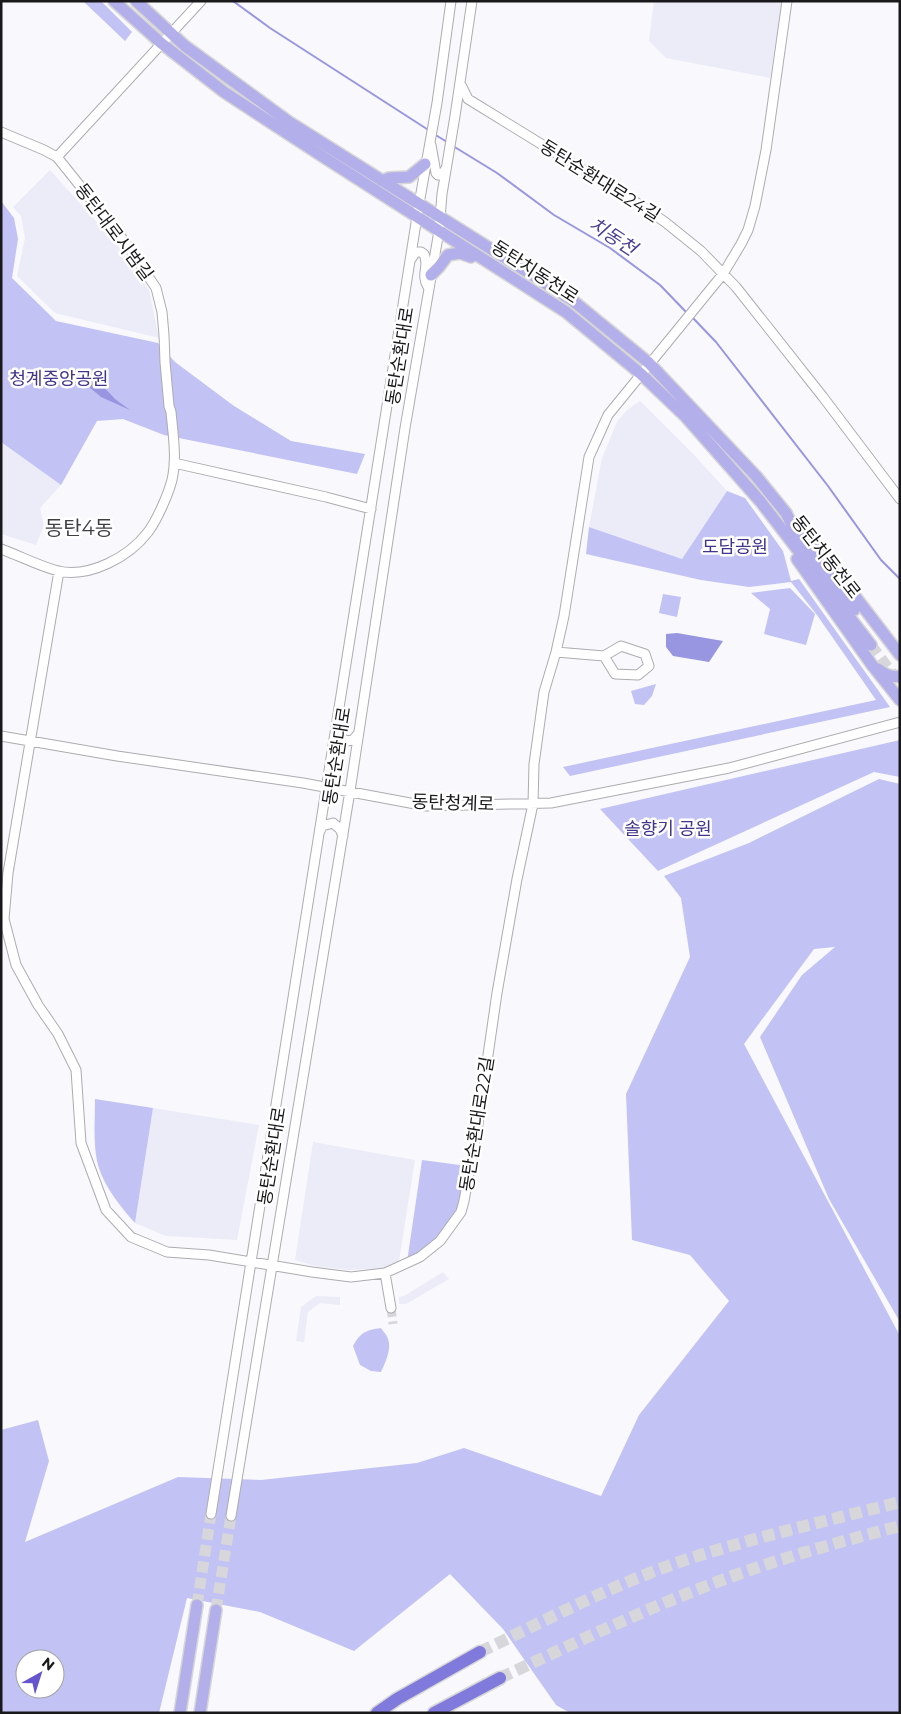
<svg xmlns="http://www.w3.org/2000/svg" width="901" height="1714" viewBox="0 0 901 1714" font-family="Montserrat,'Noto Sans KR',sans-serif">
  <style>
    .built { fill: #ececf9 }
    .green { fill: #c2c2f5; fill-rule: evenodd }
    .water { fill: #9896e1 }
    .lines { fill: none; stroke-linecap: round; stroke-linejoin: round }
    .stream { stroke: #9896e1; stroke-width: 2 }
    .minor-tunnel { stroke: #d7d7db; stroke-width: 9; stroke-dasharray: 9 4.5; stroke-linecap: butt }
    .major-tunnel { stroke: #d7d7db; stroke-width: 11; stroke-dasharray: 11 5.5; stroke-linecap: butt }
    .highway-tunnel { stroke: #d7d7db; stroke-width: 12; stroke-dasharray: 12 6; stroke-linecap: butt }
    .minor-casing { stroke: #acacb1; stroke-width: 11 }
    .major-casing { stroke: #d6d6d6; stroke-width: 14 }
    .highway-casing { stroke: #d6d6d6; stroke-width: 15 }
    .minor { stroke: #fff; stroke-width: 9 }
    .major { stroke: #b3afeb; stroke-width: 11 }
    .highway { stroke: #817add; stroke-width: 12 }
    .labels { text-anchor: middle; stroke-width: 5; stroke-linejoin: round; paint-order: stroke }
    .street-label { font-size: 18px; fill: #19191b; stroke: #fff }
    .park-label { font-size: 18px; fill: #40348b; stroke: #fff }
    .water-label { font-size: 19px; font-style: italic; fill: #4a3f97; stroke: #fff }
    .quarter-label { font-size: 20px; fill: #3f3f43; stroke: #fff }
  </style>
  <rect width="100%" height="100%" fill="#f8f8fd"/>
  <path class="built" d="M 654,1 L 782,1 L 770,78 L 666,58 L 649,41 Z
    M 50,170 L 119,247 L 149,290 L 159,338 L 55,313 L 17,276 L 25,238 L 21,216 L 13,207 Z
    M 640,401 L 696,457 L 727,491 L 682,559 L 589,527 L 602,458 L 617,422 L 627,410 Z
    M 1,442 L 61,485 L 40,508 L 44,526 L 36,545 L 1,534 Z
    M 153,1108 L 259,1125 L 237,1240 L 166,1236 L 135,1223 Z
    M 313,1142 L 415,1160 L 399,1261 L 385,1268 L 349,1270 L 315,1266 L 295,1260 Z
    M 443,1272 L 449,1279 L 406,1304 L 399,1304 L 399,1297 L 404,1296 Z
    M 316,1296 L 340,1297 L 340,1305 L 320,1303 L 308,1312 L 304,1342 L 296,1341 L 301,1307 Z"/>
  <path class="green" d="M 83,1 L 101,1 L 132,32 L 125,41 Z
    M 1,201 L 14,218 L 18,239 L 12,278 L 56,321 L 158,343 L 175,362 L 234,406 L 291,441 L 365,454 L 357,474 L 164,435 L 123,419 L 97,421 L 61,485 L 1,442 Z
    M 727,491 L 745,498 L 783,551 L 791,581 L 799,579 L 890,707 L 570,776 L 563,767 L 876,700 L 817,615 L 791,582 L 749,587 L 701,580 L 586,554 L 589,527 L 682,559 Z
    M 790,588 L 815,614 L 806,645 L 764,634 L 770,609 L 751,593 Z
    M 663,594 L 681,597 L 677,617 L 659,613 Z
    M 656,684 L 652,696 L 644,705 L 635,704 L 631,691 Z
    M 900,740 L 900,777 L 874,772 L 658,871 L 600,809 Z
    M 879,779 L 900,784 L 900,1322 L 829,1199 L 760,1037 L 802,975 L 835,947 L 814,949 L 744,1044 L 900,1336 L 900,1713 L 570,1713 L 556,1705 L 503,1629 L 450,1574 L 354,1651 L 260,1612 L 187,1598 L 159,1713 L 1,1713 L 1,1430 L 38,1420 L 49,1461 L 25,1542 L 178,1477 L 261,1480 L 417,1463 L 464,1448 L 601,1496 L 639,1415 L 729,1301 L 690,1255 L 632,1240 L 626,1094 L 690,957 L 681,898 L 664,876 L 749,843 ZM 25,1659 L 55,1659 L 55,1689 L 25,1689 Z
    M 95,1099 L 153,1108 L 135,1223 C 120,1206 102,1184 97,1161 C 93,1141 95,1119 95,1099 Z
    M 422,1160 L 467,1166 C 466,1177 465,1190 461,1201 C 454,1230 429,1246 407,1262 Z
    M 381,1328 C 383,1331 387,1335 388,1339 C 392,1349 385,1363 381,1372 L 371,1371 L 360,1365 L 353,1346 C 361,1332 366,1330 381,1328 Z"/>
  <path class="water" d="M 70,371 L 81,374 L 101,384 L 115,399 L 130,410 L 101,397 Z
    M 677,633 L 723,641 L 709,662 L 673,656 L 666,647 L 666,634 Z"/>
  <g class="lines">
    <path class="stream" d="M 233,1 L 270,28 L 430,131
      M 434,134 L 447,142
      M 453,146 L 497,173 L 554,215 L 610,248 L 660,285 L 688,314
      M 692,317 L 716,342 L 828,486 L 881,560 L 900,579"/>
    <path class="minor-tunnel" d="M 391,1308 L 393,1324"/>
    <path class="major-tunnel" d="M 871,645 L 900,684
      M 197,1605 L 211,1514
      M 216,1610 L 231,1516"/>
    <path class="highway-tunnel" d="M 480,1652 C 550,1618 618,1582 691,1558 C 760,1536 830,1520 900,1502
      M 500,1678 C 577,1642 653,1605 733,1576 C 788,1556 843,1541 900,1526"/>
    <defs>
      <path id="minor" d="M 461,85 L 468,99 L 637,203 L 665,222 L 701,251 L 736,287 L 823,397 L 900,499
        M 1,132 L 44,150 L 57,157 L 125,242 L 156,288 L 162,312 L 164,335 L 165,362 L 169,406 L 171,412 C 173,434 177,458 172,480 C 168,495 157,520 148,532 C 129,557 90,578 58,571 C 39,566 20,556 1,549
        M 431,145 L 436,173 L 438,175 L 441,175 L 446,169
        M 57,157 L 201,1
        M 411,259 L 416,252 L 421,252 L 424,254 C 430,266 420,274 428,287
        M 174,463 L 326,497 L 371,509
        M 59,571 L 8,873 L 4,919 L 16,965 L 38,1005 L 58,1034 L 76,1070 L 81,1143 L 106,1210 L 131,1237 L 167,1252 L 209,1255 L 312,1272 L 351,1277 L 385,1273 L 420,1257 L 440,1241 L 461,1212 L 464,1201 L 478,1124 L 497,993 L 517,879 L 533,804 L 534,764 L 544,692 L 556,652 L 564,616 L 589,457 L 608,415 L 723,274 L 741,244 L 748,230 L 755,206 L 766,150 L 787,1
        M 556,652 L 604,656 L 615,674 L 638,675 L 649,666 L 645,654 L 621,646 L 604,656
        M 337,728 L 341,738 L 347,741 L 353,740 L 358,734
        M 1,736 L 117,756 L 303,783 L 426,806 L 551,803 L 729,768 L 900,722
        M 320,831 L 322,826 L 333,823 L 340,829 L 343,836
        M 385,1273 L 391,1308
        M 211,1514 L 419,204 L 437,103 L 451,1
        M 231,1516 L 350,791 L 405,428 L 439,231 L 442,194 L 455,116 L 472,1"/>
      <path id="major" d="M 114,1 L 161,43 L 224,92 L 325,158 L 566,312 L 641,374 L 686,417 L 760,501 L 871,645
        M 136,1 L 185,46 L 289,122 L 572,300 L 649,363 L 756,476 L 786,513 L 794,529 L 854,610
        M 382,181 L 389,178 L 409,177 L 425,164
        M 431,275 L 439,267 L 448,255 L 460,253 L 471,257
        M 808,535 L 900,655
        M 797,559 L 872,665 L 900,700
        M 878,669 C 884,674 891,678 900,676
        M 180,1713 L 197,1605
        M 200,1713 L 216,1610"/>
      <path id="highway" d="M 377,1713 L 397,1699 L 480,1652
        M 434,1713 L 500,1678"/>
    </defs>
    <use href="#minor" class="minor-casing"/>
    <use href="#major" class="major-casing"/>
    <use href="#highway" class="highway-casing"/>
    <use href="#minor" class="minor"/>
    <use href="#major" class="major"/>
    <use href="#highway" class="highway"/>
  </g>
  <g class="labels">
    <g class="street-label">
      <text transform="translate(600 181) rotate(32)" y="6">동탄순환대로24길</text>
      <text transform="translate(114 232) rotate(53)" y="6">동탄대로시범길</text>
      <text transform="translate(535 272) rotate(33)" y="6">동탄치동천로</text>
      <text transform="translate(400 356) rotate(-81)" y="6">동탄순환대로</text>
      <text transform="translate(826 557) rotate(52)" y="6">동탄치동천로</text>
      <text transform="translate(337 756) rotate(-81)" y="6">동탄순환대로</text>
      <text transform="translate(453 803) rotate(2)" y="6">동탄청계로</text>
      <text transform="translate(477 1124) rotate(-81)" y="6">동탄순환대로22길</text>
      <text transform="translate(272 1156) rotate(-81)" y="6">동탄순환대로</text>
    </g>
    <g class="park-label">
      <text x="59" y="385">청계중앙공원</text>
      <text x="735" y="553">도담공원</text>
      <text x="668" y="835">솔향기 공원</text>
    </g>
    <g class="water-label">
      <text transform="translate(613 236) rotate(33)" y="7">치동천</text>
    </g>
    <g class="quarter-label">
      <text x="79" y="535">동탄4동</text>
    </g>
  </g>
  <rect width="901" height="1714" fill="none" stroke="#19191b" stroke-width="5"/>
  <g transform="translate(40 1674) rotate(39)"><circle r="24" fill="#ffffff" stroke="#a3a3a4"/>
  <path d="M0-4L9 19L0 12L-9 19Z" fill="#6454cd"/>
  <text y="-8" font-size="14" font-weight="bold" text-anchor="middle" fill="#19191b">N</text>
  </g>
</svg>
